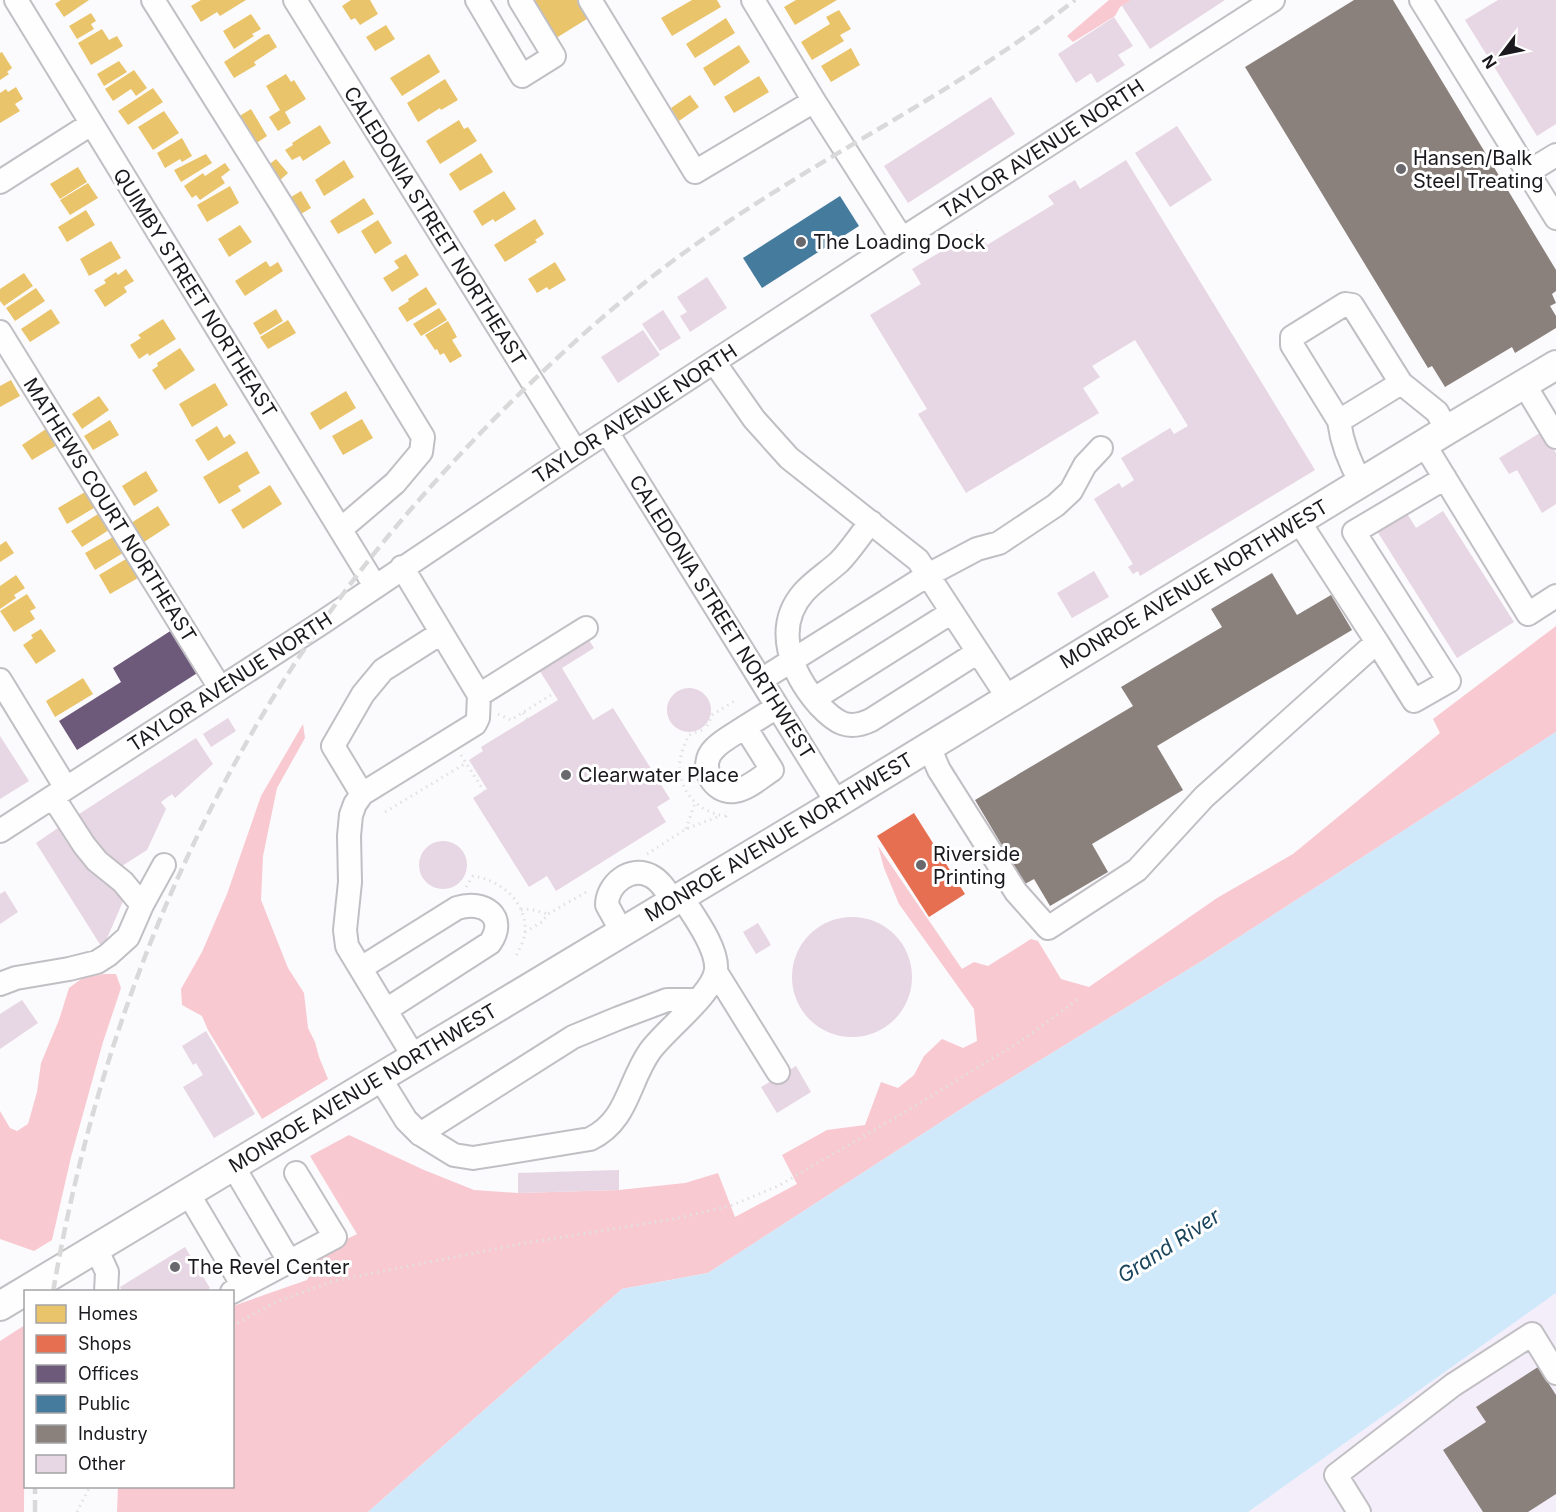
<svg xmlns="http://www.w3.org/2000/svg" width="1556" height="1512" viewBox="0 0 1556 1512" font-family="Inter,sans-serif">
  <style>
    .built { fill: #f3eef9 }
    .forest { fill: #f8c9d0 }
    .water { fill: #cfe8fa }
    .homes { fill: #e9c46a }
    .shops { fill: #e76f51 }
    .offices { fill: #6d597a }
    .public { fill: #457b9d }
    .industry { fill: #8a817c }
    .building { fill: #e7d6e3 }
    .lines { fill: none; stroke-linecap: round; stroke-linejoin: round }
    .minor-casing { stroke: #c1bfc3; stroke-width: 26 }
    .major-casing { stroke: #c1bfc3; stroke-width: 32 }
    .path { stroke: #e2e1e2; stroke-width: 3; stroke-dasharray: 1.5 4.5; stroke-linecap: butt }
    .minor { stroke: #fefeff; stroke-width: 22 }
    .major { stroke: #fefeff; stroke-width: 28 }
    .rail { stroke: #d9d9d9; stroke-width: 4.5; stroke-dasharray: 12 6; stroke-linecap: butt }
    .poi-dot { fill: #69686c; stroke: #fff; stroke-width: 2 }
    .labels { text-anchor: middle; stroke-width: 6; stroke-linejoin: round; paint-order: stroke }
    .street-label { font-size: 20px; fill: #1b191e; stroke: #fff }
    .poi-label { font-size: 20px; fill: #1b191e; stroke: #fff; text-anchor: start }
    .water-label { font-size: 21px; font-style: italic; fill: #1a455d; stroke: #fff }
  </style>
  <rect width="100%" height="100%" fill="#fbfafd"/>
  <path class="built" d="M 1556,1293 L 1556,1512 L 1248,1512 Z"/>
  <path class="forest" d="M 1109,0 L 1132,0 L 1120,7 L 1115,16 L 1073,42 L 1067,36 Z
    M 1556,626 L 1556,732 L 1202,961 L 972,1102 L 708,1273 L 622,1289 L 368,1512 L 117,1512 L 118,1487 L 232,1486 L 233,1306 L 307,1280 L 325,1250 L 357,1234 L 310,1156 L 349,1135 L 424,1170 L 474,1190 L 518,1193 L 619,1190 L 685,1183 L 718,1173 L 735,1217 L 797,1184 L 782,1155 L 827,1130 L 865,1125 L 881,1082 L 898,1088 L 914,1075 L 924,1056 L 942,1039 L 963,1048 L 977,1041 L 974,1009 L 899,904 L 884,868 L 878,846 L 962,969 L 974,962 L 988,966 L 1031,939 L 1038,941 L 1061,979 L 1089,987 L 1217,898 L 1293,854 L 1440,733 L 1433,719 Z
    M 303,724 L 305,738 L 277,788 L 263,856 L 261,900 L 288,968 L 304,993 L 308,1028 L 315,1042 L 319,1057 L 328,1079 L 262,1119 L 208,1030 L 202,1016 L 182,1005 L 181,989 L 202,952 L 227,894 L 261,796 Z
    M 105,974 L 116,974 L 121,988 L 103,1042 L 71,1157 L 52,1240 L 34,1251 L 0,1239 L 0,1111 L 10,1128 L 17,1131 L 28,1124 L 37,1092 L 41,1063 L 59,1020 L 69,988 L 84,977 Z
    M 25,1325 L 24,1512 L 0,1512 L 0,1341 Z"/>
  <path class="water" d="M 1556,732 L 1556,1293 L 1248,1512 L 368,1512 L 622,1289 L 708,1273 L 972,1102 L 1202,961 Z"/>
  <path class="homes" d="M 61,0 L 89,0 L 64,17 L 55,4 Z
    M 201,0 L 246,0 L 220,16 L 217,12 L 201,22 L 191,6 Z
    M 351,0 L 370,0 L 378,14 L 360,25 L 355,18 L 351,20 L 342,6 Z
    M 529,0 L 580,0 L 590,17 L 553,40 Z
    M 692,0 L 717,0 L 721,7 L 672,36 L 661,18 Z
    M 796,0 L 837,0 L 795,25 L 784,7 Z
    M 839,10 L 851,29 L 840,35 L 844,41 L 812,60 L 801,42 L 830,24 L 826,17 Z
    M 91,13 L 96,21 L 91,24 L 94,29 L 77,39 L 69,26 Z
    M 251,14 L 261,29 L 252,34 L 254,36 L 234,49 L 223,31 Z
    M 726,18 L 735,33 L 695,58 L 686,44 Z
    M 386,25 L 395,39 L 375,51 L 366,37 Z
    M 102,29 L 109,40 L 117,36 L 123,46 L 91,65 L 78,43 Z
    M 269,34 L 277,47 L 254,62 L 256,65 L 234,78 L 224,62 L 265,35 Z
    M 739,45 L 750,62 L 714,86 L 703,68 Z
    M 851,48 L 860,65 L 831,82 L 821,66 Z
    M 2,52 L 12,68 L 7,72 L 9,74 L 0,80 L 0,53 Z
    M 429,54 L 440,72 L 402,96 L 390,78 Z
    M 119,61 L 127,72 L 104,86 L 97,74 Z
    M 134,70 L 147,88 L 136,96 L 131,89 L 113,101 L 105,89 Z
    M 286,74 L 291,82 L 294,80 L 306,99 L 285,112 L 291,123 L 278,131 L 269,117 L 280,110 L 266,86 Z
    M 759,76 L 769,92 L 734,113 L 724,97 Z
    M 445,79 L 458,100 L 441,110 L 440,108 L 418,122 L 407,103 Z
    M 16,87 L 23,99 L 15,104 L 20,111 L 0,123 L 0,93 L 6,89 L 8,92 Z
    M 153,88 L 163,102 L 128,125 L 118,111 Z
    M 690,95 L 699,107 L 679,121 L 671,108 Z
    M 251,109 L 267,136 L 255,144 L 238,117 Z
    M 164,111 L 179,133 L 153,150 L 138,127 Z
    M 459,120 L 464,129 L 468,127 L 477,141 L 440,164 L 426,141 Z
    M 320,125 L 331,143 L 303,161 L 300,156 L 292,160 L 285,150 L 293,145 L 292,143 Z
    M 182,138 L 192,156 L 182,162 L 180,159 L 165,168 L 157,153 Z
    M 481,153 L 493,172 L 460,191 L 449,174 Z
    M 206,154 L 212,163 L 181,182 L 174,170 Z
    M 276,159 L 288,173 L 278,182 L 266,167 Z
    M 344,160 L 354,177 L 324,196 L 315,180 Z
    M 225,163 L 230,170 L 221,177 L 225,183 L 200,200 L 196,195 L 192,198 L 184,186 L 203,173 L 205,176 Z
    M 78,167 L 87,182 L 60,199 L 50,184 Z
    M 88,183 L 98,198 L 70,215 L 60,200 Z
    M 230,186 L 239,203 L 207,222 L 197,205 Z
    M 301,191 L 311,208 L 296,217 L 286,200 Z
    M 504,191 L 516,209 L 495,222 L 493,219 L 482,226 L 473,211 Z
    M 364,198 L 374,214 L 338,234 L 330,221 Z
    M 86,210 L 95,225 L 67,242 L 58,227 Z
    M 535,219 L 544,234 L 535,240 L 537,242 L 505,262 L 494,245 Z
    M 378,220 L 392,243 L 375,254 L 361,231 Z
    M 240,225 L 252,242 L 229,257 L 218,239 Z
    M 111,241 L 121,258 L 89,276 L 80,259 Z
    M 406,254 L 419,275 L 392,292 L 383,278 L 399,268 L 394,261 Z
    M 266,261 L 270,267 L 278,262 L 283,271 L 245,296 L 235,281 Z
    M 555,262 L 566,280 L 549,290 L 547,287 L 537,293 L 528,279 Z
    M 126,269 L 134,281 L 124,287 L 127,292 L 105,307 L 94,290 L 106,283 L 104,280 L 116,272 L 118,275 Z
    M 24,273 L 33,286 L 4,306 L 0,301 L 0,289 Z
    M 426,287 L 437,304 L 407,322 L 398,308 L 409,301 L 408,299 Z
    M 36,288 L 45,301 L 15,321 L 6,308 Z
    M 439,308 L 447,320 L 421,336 L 413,324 Z
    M 51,309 L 60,323 L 30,342 L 21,329 Z
    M 276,309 L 283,321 L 260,335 L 253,323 Z
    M 163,319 L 176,339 L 149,356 L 148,353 L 139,359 L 130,345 L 141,338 L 138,335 Z
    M 288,320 L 296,333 L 268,349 L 260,337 Z
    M 448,321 L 457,337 L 452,340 L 462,356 L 450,363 L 444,353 L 440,355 L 437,349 L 435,350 L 425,335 Z
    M 180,348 L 195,370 L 165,390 L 152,370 L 158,366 L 157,363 Z
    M 11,380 L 20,396 L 0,407 L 0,386 Z
    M 215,383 L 228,405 L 192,427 L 179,404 Z
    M 346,391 L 356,408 L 320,430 L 310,413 Z
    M 99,396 L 109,410 L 82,429 L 72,414 Z
    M 362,419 L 373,438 L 343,455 L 332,436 Z
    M 110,420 L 119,435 L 93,450 L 84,436 Z
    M 217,426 L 224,438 L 230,434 L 236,443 L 208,461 L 195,440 Z
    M 46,429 L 57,445 L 32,460 L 22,445 Z
    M 247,451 L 260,473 L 238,486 L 241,491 L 219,504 L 203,477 Z
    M 146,471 L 158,491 L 134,506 L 122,486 Z
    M 270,485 L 282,504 L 243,529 L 231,510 Z
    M 85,492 L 94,508 L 67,524 L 58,508 Z
    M 158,506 L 170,525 L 144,542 L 131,523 Z
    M 98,514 L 109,530 L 82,547 L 71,531 Z
    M 113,537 L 123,553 L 95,570 L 85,553 Z
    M 6,541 L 14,553 L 0,562 L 0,545 Z
    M 126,559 L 138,578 L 110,594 L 99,575 Z
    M 16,575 L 25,588 L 14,595 L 16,598 L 0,609 L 0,586 Z
    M 27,594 L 36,608 L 30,611 L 35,619 L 14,632 L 0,611 Z
    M 41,629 L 56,651 L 36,664 L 23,645 L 33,638 L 31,635 Z
    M 83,678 L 93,694 L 55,717 L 46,701 Z"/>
  <path class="shops" d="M 914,813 L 965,894 L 929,917 L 877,836 Z"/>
  <path class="offices" d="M 175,628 L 202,670 L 77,750 L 59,721 L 121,682 L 113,668 Z"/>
  <path class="public" d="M 840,196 L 859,226 L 762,288 L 743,258 Z"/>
  <path class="industry" d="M 1354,0 L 1393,0 L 1556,270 L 1556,291 L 1552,294 L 1556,303 L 1550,306 L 1556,316 L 1556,328 L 1515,353 L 1512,347 L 1445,387 L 1432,366 L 1428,368 L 1245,67 Z
    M 1272,573 L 1297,615 L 1331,595 L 1352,630 L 1157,746 L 1183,790 L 1092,844 L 1108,872 L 1050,906 L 1034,879 L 1025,884 L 975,800 L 1133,706 L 1121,687 L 1222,627 L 1211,609 Z
    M 1538,1367 L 1556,1395 L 1556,1494 L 1528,1512 L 1483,1512 L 1443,1450 L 1486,1422 L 1476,1407 Z"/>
  <path class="building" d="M 1131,0 L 1225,0 L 1150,49 L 1122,6 Z
    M 1498,0 L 1556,0 L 1556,124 L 1537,136 L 1465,20 Z
    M 1114,17 L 1133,46 L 1118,55 L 1125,65 L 1097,83 L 1091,73 L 1076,83 L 1058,54 Z
    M 991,97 L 1015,134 L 908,203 L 884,166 Z
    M 1177,126 L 1212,180 L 1170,207 L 1135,153 Z
    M 1126,160 L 1315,470 L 1140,576 L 1138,571 L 1133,574 L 1128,567 L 1133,564 L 1094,499 L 1119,483 L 1122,488 L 1134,480 L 1121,458 L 1170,428 L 1174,434 L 1188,426 L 1135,340 L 1092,366 L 1100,377 L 1083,388 L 1099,413 L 966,493 L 918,414 L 927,409 L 870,315 L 921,284 L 912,269 L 977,230 L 987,245 L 1054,204 L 1048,196 L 1075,180 L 1080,189 Z
    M 707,277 L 727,308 L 690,332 L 680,316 L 687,312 L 677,297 Z
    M 663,310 L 681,338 L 660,351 L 642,324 Z
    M 643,330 L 660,355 L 618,383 L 601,357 Z
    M 1543,431 L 1556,453 L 1556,504 L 1542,513 L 1517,470 L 1509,474 L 1499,458 Z
    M 1443,511 L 1514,622 L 1457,658 L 1377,531 L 1406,512 L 1416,528 Z
    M 1094,571 L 1109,597 L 1072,618 L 1057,593 Z
    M 585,634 L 594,648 L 562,668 L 593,720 L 613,708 L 670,799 L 657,807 L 666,822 L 556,891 L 547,876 L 529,887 L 473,798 L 487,789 L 469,760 L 483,751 L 481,747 L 558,700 L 536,665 Z
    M667 710a22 22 0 1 1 44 0a22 22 0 1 1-44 0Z
    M 228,718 L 236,731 L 211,747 L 203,734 Z
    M 0,736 L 29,781 L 0,799 Z
    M 196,738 L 213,764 L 175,798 L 172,794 L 161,802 L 166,809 L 147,850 L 114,871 L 73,818 Z
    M 58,828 L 69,846 L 76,841 L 104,884 L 111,879 L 124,899 L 105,943 L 101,946 L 36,843 Z
    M419 865a24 24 0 1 1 48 0a24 24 0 1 1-48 0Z
    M 5,891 L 18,912 L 0,924 L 0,894 Z
    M792 977a60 60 0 1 1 120 0a60 60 0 1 1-120 0Z
    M 758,923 L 771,945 L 756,954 L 743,932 Z
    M 22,1000 L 38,1023 L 0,1049 L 0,1014 Z
    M 206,1031 L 255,1114 L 214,1138 L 183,1087 L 203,1075 L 196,1063 L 193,1065 L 182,1046 Z
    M 796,1066 L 811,1092 L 777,1113 L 761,1087 Z
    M 619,1170 L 619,1190 L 518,1193 L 518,1173 Z
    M 185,1247 L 210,1288 L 205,1292 L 123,1292 L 120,1287 Z"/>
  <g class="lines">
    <defs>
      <path id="minor" d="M 16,0 L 375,586
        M 153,0 L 281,204 L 423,437 L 421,452 L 395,483 L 341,529
        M 295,0 L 576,452
        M 477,0 L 522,76 L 554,56 L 520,0
        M 590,0 L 695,172 L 814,101
        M 753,0 L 814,101 L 902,239
        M 1421,0 L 1556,218
        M 1528,172 L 1556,155
        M 0,182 L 91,124
        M 0,332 L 220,688
        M 714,362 L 754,419 L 789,458 L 918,560 L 1008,698
        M 1524,384 L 1556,437
        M 1339,421 L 1292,345 L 1292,337 L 1345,304 L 1352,305 L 1401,383
        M 607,432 L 837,803
        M 1424,444 L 1528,614 L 1556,596
        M 1361,482 C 1349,462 1342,444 1339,421 L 1401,383 L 1437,412 L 1447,430
        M 1298,520 L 1377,642
        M 871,522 C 860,535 851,550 839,562 C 828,572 814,581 804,592 C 772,628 792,674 819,705 C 836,723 848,731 871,720 L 978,652
        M 402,567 L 479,695 L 478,718 L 475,724 L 362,794 L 355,804 L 351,815 L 349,836 L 350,882 L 345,930 L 347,946 L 414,1057
        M 0,680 L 66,788
        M 761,680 L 928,575 L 977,549 L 999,543 L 1056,505 L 1071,491 L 1085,465 L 1101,448
        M 479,695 L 586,628
        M 814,699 L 952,612
        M 745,727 C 735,734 722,740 714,749 C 698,765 712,794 735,791 C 748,789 761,777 772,770 L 745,727 L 777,707
        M 929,747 L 939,770 L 1016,892 L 1048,928 L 1137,870 L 1204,797 L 1377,642 L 1414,701 L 1449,681 L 1354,532 L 1445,478
        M 362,794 L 333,746 L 363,694 L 383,670 L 441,633
        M 53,797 L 84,845 L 97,861 L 123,882 L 142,905
        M 0,831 L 323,622 L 576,452 L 902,239 L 1273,0
        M 622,932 L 607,905 C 607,884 631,865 651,876 C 661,881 667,892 673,901
        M 361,968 L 457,908 C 484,899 508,917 490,943 L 386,1010
        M 716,972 L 778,1072
        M 0,984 L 16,978 L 69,969 L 97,962 L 108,955 L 128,937 L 142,905 L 164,865
        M 380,1078 L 406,1120 L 420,1134 L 454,1155 L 473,1158 L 590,1139 C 628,1121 628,1082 650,1051 C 666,1029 713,994 716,970 C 718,948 693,915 681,896
        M 420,1134 L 573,1037 L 619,1018 L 667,1000 L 698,1000
        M 233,1166 L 289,1261
        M 188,1193 L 243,1286
        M 96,1248 L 107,1272 L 106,1292
        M 232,1292 L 335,1237 L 296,1173
        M 1359,1512 L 1336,1475 L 1453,1385 L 1532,1334 L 1556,1373"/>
      <path id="major" d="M 0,1306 L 837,803 L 1447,430 L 1556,365"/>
    </defs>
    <use href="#minor" class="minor-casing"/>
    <use href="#major" class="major-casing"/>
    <path class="path" d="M 523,713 L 527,719
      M 498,714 L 511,720 L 554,693
      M 707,726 L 712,715 L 736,700
      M 702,730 L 689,735 C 685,743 681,752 680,761 C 677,790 698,813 726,816 L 726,811
      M 461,755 L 484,791
      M 385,812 L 466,763
      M 686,829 L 695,803
      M 647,854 L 686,829 L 720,816
      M 466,887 L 473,876 C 500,880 527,901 525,932 C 524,941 519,950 515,958
      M 521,910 L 530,909 L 548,914
      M 525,932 L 542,922 L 548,914 L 588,891
      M 232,1326 L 276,1302 L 334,1281 L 520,1244 L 674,1219 L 733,1205 L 778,1186 L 912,1108 L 1027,1037 L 1078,999
      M 77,1512 L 90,1486"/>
    <use href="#minor" class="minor"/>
    <use href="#major" class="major"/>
    <path class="rail" d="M 53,1292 C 94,1052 184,818 325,619 C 379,542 442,471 509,404 C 566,348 627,293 692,247 C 815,158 955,94 1075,0
      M 35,1512 L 35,1486"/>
  </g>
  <g class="poi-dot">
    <circle cx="1401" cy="169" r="6"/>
    <circle cx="801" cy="242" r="6"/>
    <circle cx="566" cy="775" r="6"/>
    <circle cx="921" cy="865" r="6"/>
    <circle cx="175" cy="1267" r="6"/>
  </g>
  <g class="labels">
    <g class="street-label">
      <text transform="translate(1042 149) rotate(-33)" y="7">TAYLOR AVENUE NORTH</text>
      <text transform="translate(435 226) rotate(58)" y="7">CALEDONIA STREET NORTHEAST</text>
      <text transform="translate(195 293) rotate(58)" y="7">QUIMBY STREET NORTHEAST</text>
      <text transform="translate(635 414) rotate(-33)" y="7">TAYLOR AVENUE NORTH</text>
      <text transform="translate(110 510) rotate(58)" y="7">MATHEWS COURT NORTHEAST</text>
      <text transform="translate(1194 584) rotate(-31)" y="7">MONROE AVENUE NORTHWEST</text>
      <text transform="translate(722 617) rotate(58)" y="7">CALEDONIA STREET NORTHWEST</text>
      <text transform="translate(230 682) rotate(-33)" y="7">TAYLOR AVENUE NORTH</text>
      <text transform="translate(779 837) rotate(-31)" y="7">MONROE AVENUE NORTHWEST</text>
      <text transform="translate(363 1088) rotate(-31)" y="7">MONROE AVENUE NORTHWEST</text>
    </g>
    <g class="poi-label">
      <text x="1413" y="165">Hansen/Balk<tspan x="1413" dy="23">Steel Treating</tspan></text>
      <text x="813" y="249">The Loading Dock</text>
      <text x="578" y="782">Clearwater Place</text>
      <text x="933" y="861">Riverside<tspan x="933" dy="23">Printing</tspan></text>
      <text x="187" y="1274">The Revel Center</text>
    </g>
    <g class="water-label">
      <text transform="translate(1169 1246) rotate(-33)" y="7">Grand River</text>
    </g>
  </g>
  <rect x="24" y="1290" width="210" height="198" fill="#ffffff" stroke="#a4a3a5" stroke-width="1.5"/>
  <rect x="36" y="1305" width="30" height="18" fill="#e9c46a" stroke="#a4a3a5" stroke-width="1.5"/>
  <text x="78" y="1320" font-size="18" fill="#1b191e">Homes</text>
  <rect x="36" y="1335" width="30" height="18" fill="#e76f51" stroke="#a4a3a5" stroke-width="1.5"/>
  <text x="78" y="1350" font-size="18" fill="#1b191e">Shops</text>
  <rect x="36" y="1365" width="30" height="18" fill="#6d597a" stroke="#a4a3a5" stroke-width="1.5"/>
  <text x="78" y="1380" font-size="18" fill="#1b191e">Offices</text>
  <rect x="36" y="1395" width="30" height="18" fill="#457b9d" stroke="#a4a3a5" stroke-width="1.5"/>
  <text x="78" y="1410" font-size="18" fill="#1b191e">Public</text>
  <rect x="36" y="1425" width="30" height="18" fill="#8a817c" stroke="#a4a3a5" stroke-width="1.5"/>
  <text x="78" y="1440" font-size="18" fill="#1b191e">Industry</text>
  <rect x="36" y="1455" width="30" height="18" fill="#e7d6e3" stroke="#a4a3a5" stroke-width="1.5"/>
  <text x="78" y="1470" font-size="18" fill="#1b191e">Other</text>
  <g transform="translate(1502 54) rotate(238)" stroke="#ffffff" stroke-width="4.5" paint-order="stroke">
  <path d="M0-4.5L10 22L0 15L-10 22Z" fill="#1b191e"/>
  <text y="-9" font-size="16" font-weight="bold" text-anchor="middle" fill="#1b191e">N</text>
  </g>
</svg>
